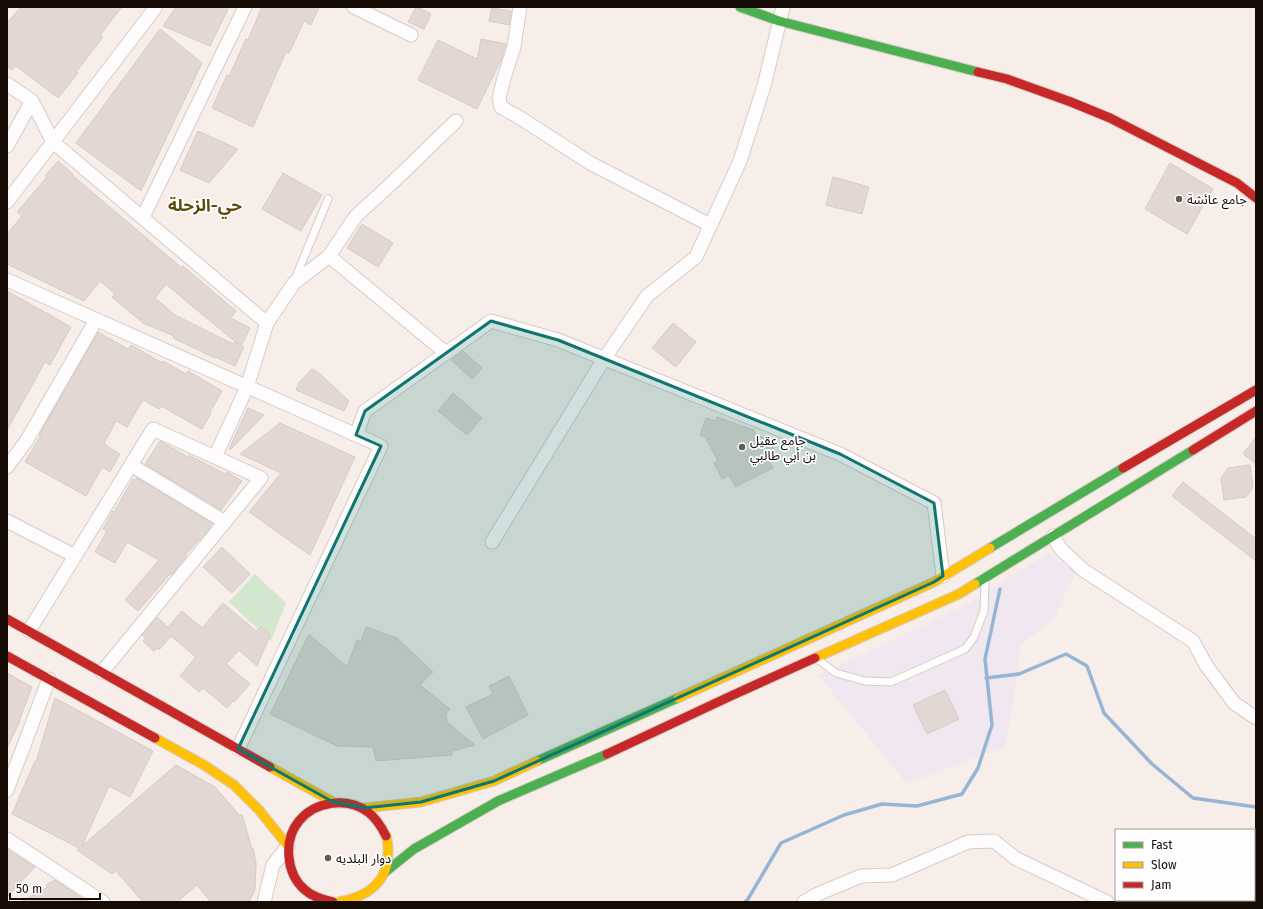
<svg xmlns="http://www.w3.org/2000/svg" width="1263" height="909" viewBox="0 0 1263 909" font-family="'Fira Sans','Noto Sans Arabic',sans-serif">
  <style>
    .commercial { fill: #f0e7f1 }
    .green { fill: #d3e7ce }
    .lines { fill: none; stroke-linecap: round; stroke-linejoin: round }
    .stream { stroke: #95b5d6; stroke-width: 3.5 }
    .building { fill: #e2d7d2; stroke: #d6ccc6; fill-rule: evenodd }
    .lane-casing { stroke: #d6ccc6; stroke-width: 9 }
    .street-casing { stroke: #d6ccc6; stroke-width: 15 }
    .fast-casing { stroke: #d6ccc6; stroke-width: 11 }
    .slow-casing { stroke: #d6ccc6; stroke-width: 11 }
    .jam-casing { stroke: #d6ccc6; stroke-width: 11 }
    .lane { stroke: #fefcfc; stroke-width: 7 }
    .street { stroke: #fefcfc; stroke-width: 13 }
    .fast { stroke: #4caf50; stroke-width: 9 }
    .slow { stroke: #ffc107; stroke-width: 9 }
    .jam { stroke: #c62828; stroke-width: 9 }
    .marked { fill: #0f766e; fill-opacity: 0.2; stroke: #0f766e; stroke-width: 3; stroke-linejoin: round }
    .poi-dot { fill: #655a55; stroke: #fefefe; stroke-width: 1.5 }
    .labels { text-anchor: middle; stroke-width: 3.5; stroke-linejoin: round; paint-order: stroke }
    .poi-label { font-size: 13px; fill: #170b05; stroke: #fefefe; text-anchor: start }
    .district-label { font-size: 17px; font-weight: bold; fill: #5e4a0b; stroke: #fefefe }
  </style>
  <rect width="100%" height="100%" fill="#f7eeea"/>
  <path class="commercial" d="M 1048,553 L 1076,571 L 1054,619 L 1021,645 L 1006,746 L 907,784 L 818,675 L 968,604 Z"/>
  <path class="green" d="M 255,574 L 286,603 L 271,641 L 229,602 Z"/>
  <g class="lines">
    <path class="stream" d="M 986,678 L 1019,674 L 1066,654 L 1087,666 L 1104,713 L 1152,764 L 1193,798 L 1256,807
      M 745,902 L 748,899 L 781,843 L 844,815 L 882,804 L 917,806 L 962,794 L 978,768 L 992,725 L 985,659 L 1000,589"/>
  </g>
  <path class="building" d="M 21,7 L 122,7 L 100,35 L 103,37 L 76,72 L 78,73 L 58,98 L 16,66 L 12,70 L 7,66 L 7,23 Z
    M 176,7 L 229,7 L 210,46 L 163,26 Z
    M 262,7 L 319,7 L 311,25 L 304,21 L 289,53 L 286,52 L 253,127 L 212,108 L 227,75 L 229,76 L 246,39 L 248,40 Z
    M 416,7 L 418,7 L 431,14 L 424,29 L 408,22 Z
    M 492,8 L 511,11 L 509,25 L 489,21 Z
    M 160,29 L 202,63 L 141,191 L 76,143 Z
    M 481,39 L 506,44 L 501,60 L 477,109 L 418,80 L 438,40 L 477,59 Z
    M 198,131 L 238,149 L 209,183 L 180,170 Z
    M 58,161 L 73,174 L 72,175 L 182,268 L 183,266 L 236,311 L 231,318 L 250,328 L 241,346 L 244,347 L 235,366 L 215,357 L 215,358 L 173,338 L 174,336 L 143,323 L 112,297 L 115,294 L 100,281 L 84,301 L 7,264 L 7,234 L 22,216 L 17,212 L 47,177 L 45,176 ZM 166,284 L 186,301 L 238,344 L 234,342 L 233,344 L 175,315 L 155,298 Z
    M 1170,163 L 1213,189 L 1187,234 L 1145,209 Z
    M 283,173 L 322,195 L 301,231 L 262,209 Z
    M 833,177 L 869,187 L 862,214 L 826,205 Z
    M 362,224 L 393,243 L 378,267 L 347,248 Z
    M 7,291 L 71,327 L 50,365 L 45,362 L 7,430 Z
    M 673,323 L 696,342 L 676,367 L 652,348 Z
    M 98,332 L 128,349 L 131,345 L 162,363 L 163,361 L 186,374 L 188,371 L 222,391 L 210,412 L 211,413 L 202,429 L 161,406 L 159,409 L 143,400 L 127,427 L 116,421 L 104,443 L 110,448 L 120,454 L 110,472 L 102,467 L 86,496 L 25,462 L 41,435 L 39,435 Z
    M 463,351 L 482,368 L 472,379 L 451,360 Z
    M 312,369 L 318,372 L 349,401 L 344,411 L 296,390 L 299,382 Z
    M 453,393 L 482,418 L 467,435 L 438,411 Z
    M 248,408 L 264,415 L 230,450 L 229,449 Z
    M 717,417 L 754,430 L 756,435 L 764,438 L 767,436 L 775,452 L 767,456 L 773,468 L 735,487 L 729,475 L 722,479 L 714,463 L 718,461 L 705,437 L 700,435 L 706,418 L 715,421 Z
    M 280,423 L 355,457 L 310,555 L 249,512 L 281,473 L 240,454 Z
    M 1256,437 L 1256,464 L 1243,454 Z
    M 160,441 L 188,457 L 189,455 L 225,474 L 227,472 L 242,481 L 221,510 L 145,464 Z
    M 1250,465 L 1253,487 L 1246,497 L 1224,500 L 1221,478 L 1228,468 Z
    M 137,478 L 212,523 L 207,532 L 185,555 L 186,557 L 173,573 L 171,575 L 170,574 L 138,611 L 125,600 L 159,560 L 127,542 L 115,563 L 95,552 L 107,531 L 103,529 L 113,511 L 114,512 L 133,479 L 136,480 Z
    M 1183,482 L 1256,539 L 1256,561 L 1172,496 Z
    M 222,547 L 250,574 L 232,593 L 203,567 Z
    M 223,603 L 256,631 L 261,626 L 270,635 L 257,666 L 239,650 L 226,664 L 250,684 L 234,702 L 233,701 L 227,708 L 203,688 L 199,692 L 180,676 L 196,657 L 171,636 L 159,650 L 157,648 L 154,651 L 143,641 L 146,638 L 142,635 L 157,617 L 168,627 L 182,611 L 202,628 Z
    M 366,627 L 397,638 L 433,672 L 420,685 L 450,709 L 446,714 L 447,722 L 475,745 L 452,751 L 452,755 L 376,761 L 373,747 L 337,746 L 270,714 L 309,634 L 347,667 L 357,640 L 361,642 Z
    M 7,673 L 32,687 L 19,721 L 20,721 L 7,748 Z
    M 509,676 L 528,715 L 483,739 L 466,707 L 493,694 L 489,686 Z
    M 945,690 L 959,719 L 927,734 L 913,705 Z
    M 55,698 L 153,751 L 130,797 L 109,786 L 82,846 L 176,765 L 215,787 L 240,816 L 242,814 L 252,849 L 253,848 L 256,863 L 255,890 L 249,902 L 211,902 L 197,885 L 177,902 L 143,902 L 116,871 L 112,874 L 77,850 L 79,848 L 12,814 L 35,761 L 36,762 Z
    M 7,849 L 35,867 L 7,897 Z
    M 55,880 L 88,902 L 21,902 L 48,887 L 46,885 Z"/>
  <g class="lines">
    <defs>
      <path id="lane" d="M 295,279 L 328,199
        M 817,659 L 836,673 L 865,681 L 891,682 L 965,649 L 974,637 L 984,611 L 985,582"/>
      <path id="street" d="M 354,7 L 411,35
        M 520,7 L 514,47 L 504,78 L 499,98 L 501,107 L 522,119 L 590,163 L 710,225
        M 7,84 L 32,101 L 53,142 L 267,323
        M 7,146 L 32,101
        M 7,202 L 156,7
        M 143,217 L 245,7
        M 329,256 L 446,353
        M 7,280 L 381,446 L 238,749
        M 356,435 L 365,411 L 491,321 L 558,340 L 840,454 L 934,503 L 943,576
        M 215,457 L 247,387 L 267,323 L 294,283 L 329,256 L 356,216 L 392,183 L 456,121
        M 131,465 L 225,522
        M 7,467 L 27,440 L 96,320
        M 7,521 L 75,556
        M 1053,536 L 1060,548 L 1083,570 L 1193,641 L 1206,665 L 1234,703 L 1256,718
        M 492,542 L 604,359 L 647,296 L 696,257 L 740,161 L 764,86 L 783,7
        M 29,631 L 153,429 L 261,478 L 102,672
        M 7,790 L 49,679
        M 7,839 L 103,902
        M 264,902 L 273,865 L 288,846
        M 804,902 L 818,894 L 861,876 L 892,875 L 968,842 L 994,841 L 1015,858 L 1107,902
        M 1240,902 L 1241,900"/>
      <path id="fast" d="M 740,7 L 779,21 L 978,72
        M 990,548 L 1123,468
        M 975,584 L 1193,450
        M 537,761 L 678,698
        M 384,873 L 414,849 L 498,801 L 607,754"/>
      <path id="slow" d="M 815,658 L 959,594 L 975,584
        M 678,698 L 934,582 L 990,548
        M 155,738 L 204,765 L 234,785 L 259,810 L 288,846
        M 270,767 L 333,802
        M 364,808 L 421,802 L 494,781 L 537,761
        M 339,902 C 367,897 389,882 388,851 C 388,846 388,841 386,836"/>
      <path id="jam" d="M 978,72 L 1007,79 L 1071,102 L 1110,118 L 1237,183 L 1256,198
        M 1193,450 L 1256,411
        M 1123,468 L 1256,390
        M 7,619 L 270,767
        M 7,656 L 155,738
        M 607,754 L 733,695 L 815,658
        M 333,902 C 323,900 313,897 305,890 C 286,874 283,840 299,821 C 315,801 347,797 368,812 C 376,818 381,826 386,836"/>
    </defs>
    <use href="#lane" class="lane-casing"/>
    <use href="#street" class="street-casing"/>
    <use href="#fast" class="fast-casing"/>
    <use href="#slow" class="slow-casing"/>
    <use href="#jam" class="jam-casing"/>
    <use href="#lane" class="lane"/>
    <use href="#street" class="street"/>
    <use href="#fast" class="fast"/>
    <use href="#slow" class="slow"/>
    <use href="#jam" class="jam"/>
  </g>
  <path class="marked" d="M 491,321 L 558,340 L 840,454 L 934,503 L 943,576 L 934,582 L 494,781 L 421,802 L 364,808 L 333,802 L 238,749 L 381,446 L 356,435 L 365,411 Z"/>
  <g class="poi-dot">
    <circle cx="1179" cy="199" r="4"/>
    <circle cx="742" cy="447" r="4"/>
    <circle cx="328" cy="858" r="4"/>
  </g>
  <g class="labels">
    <g class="poi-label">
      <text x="1187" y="204">جامع عائشة</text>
      <text x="750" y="445">جامع عقيل<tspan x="750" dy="15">بن أبي طالبي</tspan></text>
      <text x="336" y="863">دوار البلديه</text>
    </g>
    <g class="district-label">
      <text x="205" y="211">حي-الزحلة</text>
    </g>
  </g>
  <rect width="1263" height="909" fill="none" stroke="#170b05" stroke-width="16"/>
  <rect x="1115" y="829" width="140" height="72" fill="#fefefe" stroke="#a29d9a"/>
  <rect x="1123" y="842" width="20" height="6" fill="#4caf50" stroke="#a29d9a"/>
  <text x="1151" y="849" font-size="12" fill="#170b05">Fast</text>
  <rect x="1123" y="862" width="20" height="6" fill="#ffc107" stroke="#a29d9a"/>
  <text x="1151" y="869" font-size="12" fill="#170b05">Slow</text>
  <rect x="1123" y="882" width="20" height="6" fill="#c62828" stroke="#a29d9a"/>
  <text x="1151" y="889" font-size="12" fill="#170b05">Jam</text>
  <path d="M10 893v6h90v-6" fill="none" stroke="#170b05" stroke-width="2"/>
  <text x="16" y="893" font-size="12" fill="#170b05" stroke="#fefefe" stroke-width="3" paint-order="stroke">50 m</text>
</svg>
